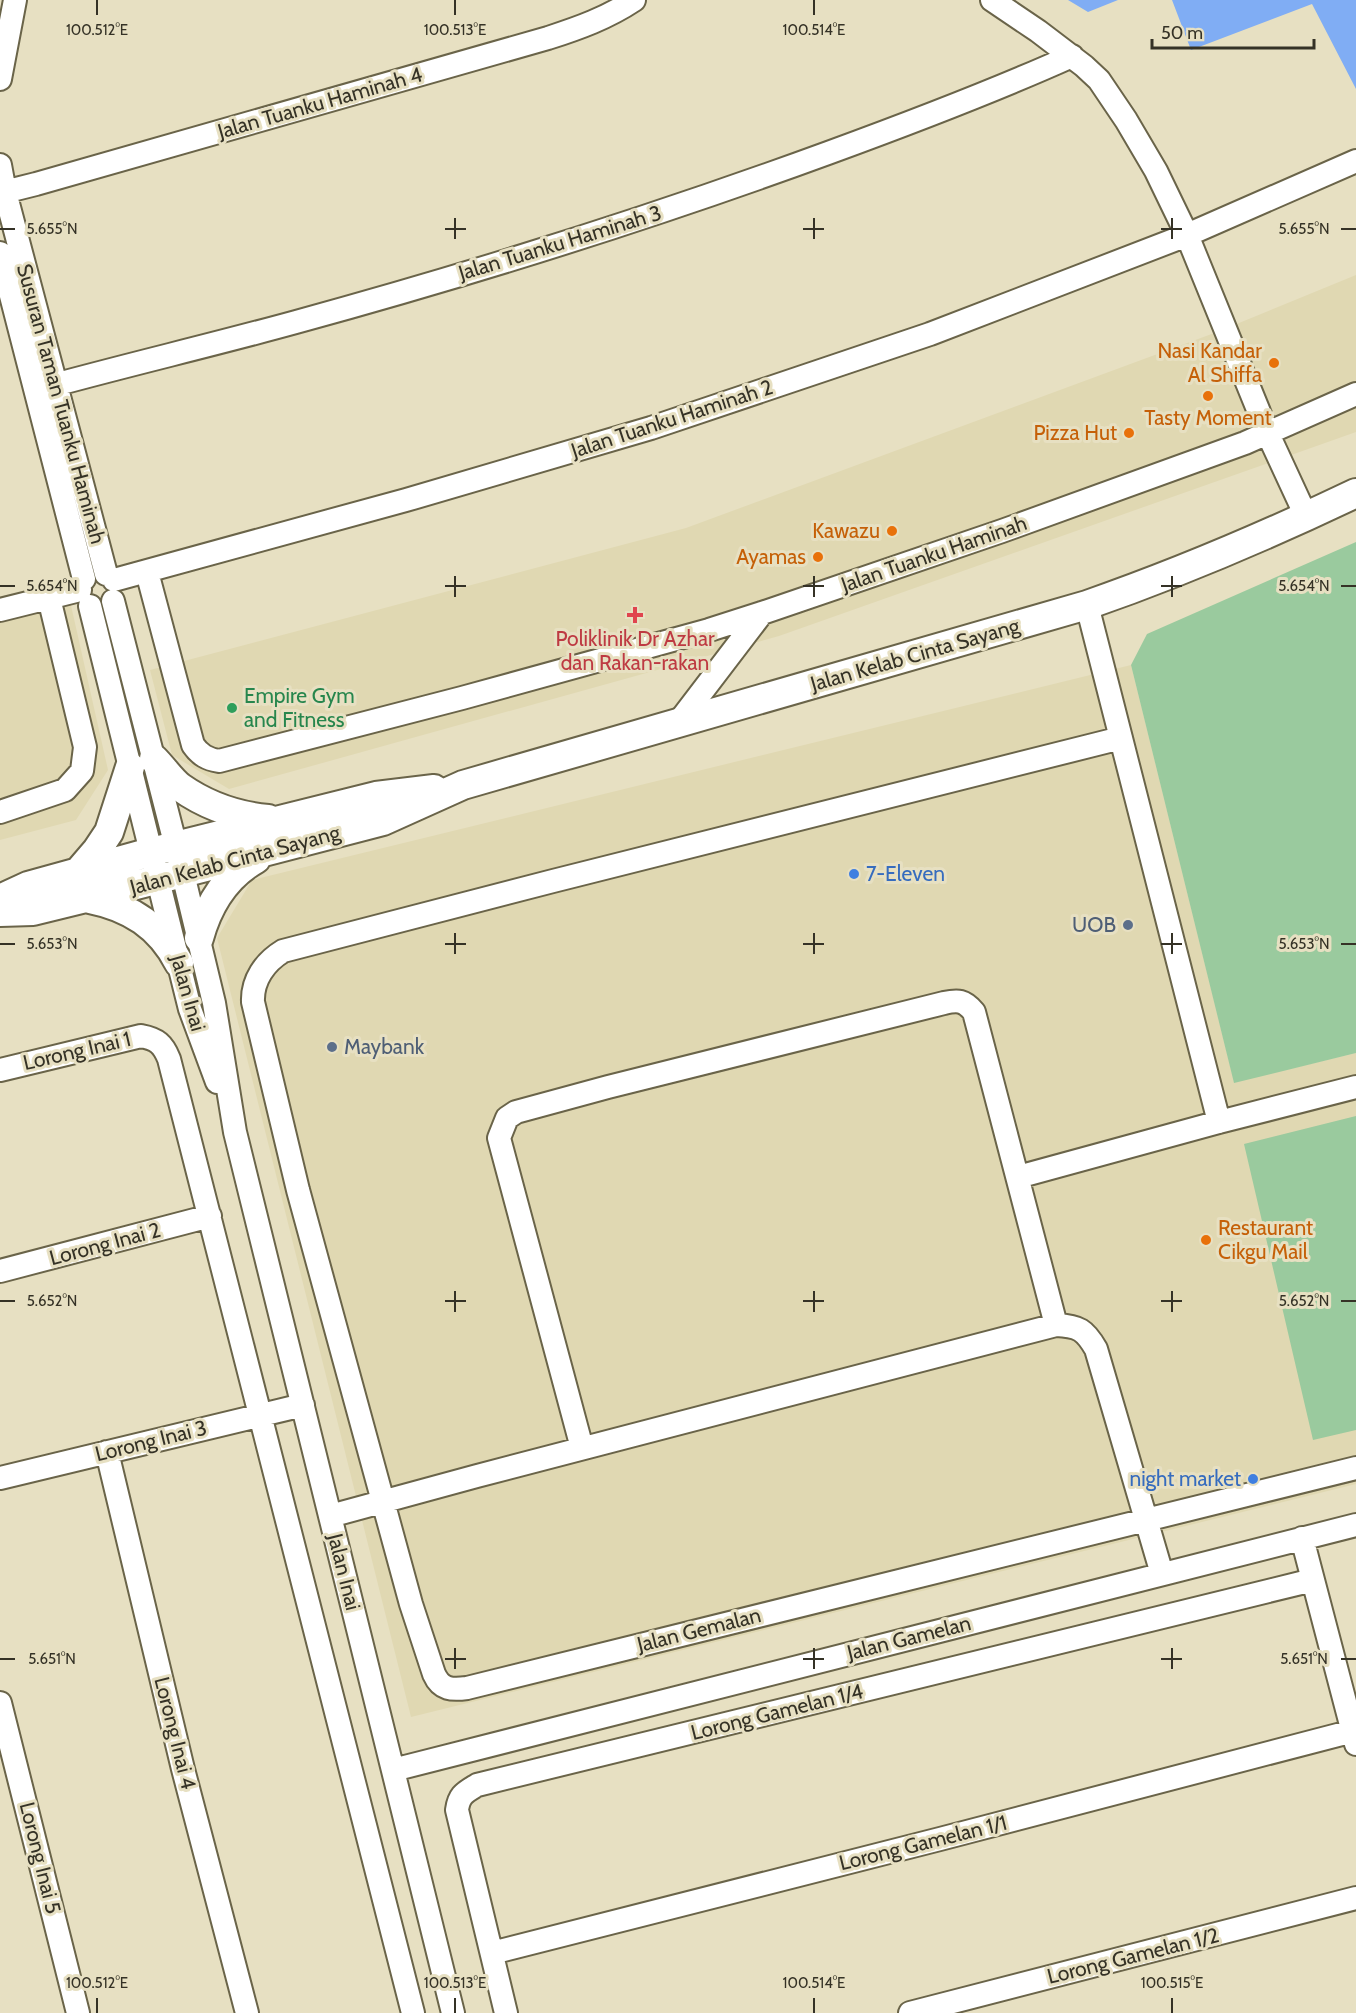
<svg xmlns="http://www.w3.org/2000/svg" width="1356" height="2013" viewBox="0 0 1356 2013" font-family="Cabin,sans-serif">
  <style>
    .built { fill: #e0d8b2 }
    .green { fill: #9aca9e }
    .water { fill: #80adf4 }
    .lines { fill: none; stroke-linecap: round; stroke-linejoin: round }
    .minor-casing { stroke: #6a6449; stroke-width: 26 }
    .major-casing { stroke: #6a6449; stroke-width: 32 }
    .minor { stroke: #fff; stroke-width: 22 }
    .major { stroke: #fff; stroke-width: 28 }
    .ticks { fill: none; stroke: #353226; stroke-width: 2 }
    .food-dot { fill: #e8710a; stroke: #e7e0c2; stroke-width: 2 }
    .health-dot { fill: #e0444e; stroke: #e7e0c2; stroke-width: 2 }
    .leisure-dot { fill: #2e9e5b; stroke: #e7e0c2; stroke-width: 2 }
    .shop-dot { fill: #3f7fe0; stroke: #e7e0c2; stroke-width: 2 }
    .service-dot { fill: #5c6f8a; stroke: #e7e0c2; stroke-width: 2 }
    .labels { text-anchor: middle; stroke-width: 6; stroke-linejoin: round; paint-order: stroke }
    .street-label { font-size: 21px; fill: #353226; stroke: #e7e0c2 }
    .food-label { font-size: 21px; fill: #c56008; stroke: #e7e0c2; text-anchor: end }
    .health-label { font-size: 21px; fill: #be3a42; stroke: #e7e0c2 }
    .leisure-label { font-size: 21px; fill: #27864d; stroke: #e7e0c2; text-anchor: start }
    .shop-label { font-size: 21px; fill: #366cbe; stroke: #e7e0c2; text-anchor: start }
    .service-label { font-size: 21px; fill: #4e5e75; stroke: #e7e0c2; text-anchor: end }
    .ticks-label { font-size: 15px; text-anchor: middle; fill: #353226; stroke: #e7e0c2; stroke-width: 6; stroke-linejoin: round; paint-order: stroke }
  </style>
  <rect width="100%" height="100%" fill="#e7e0c2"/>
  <path class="built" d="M 1356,275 L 1356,432 L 779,636 L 229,789 L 172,755 L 150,670 L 686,528 L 1217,332 Z
    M 70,601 L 108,770 L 76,820 L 0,840 L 0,617 Z
    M 1131,665 L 1234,1082 L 1356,1053 L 1356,1484 L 411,1717 L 217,938 L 252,880 Z"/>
  <path class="green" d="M 1356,542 L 1356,1053 L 1234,1083 L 1131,665 L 1147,634 Z
    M 1356,1116 L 1356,1430 L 1313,1440 L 1244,1144 Z"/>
  <path class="water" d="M 1068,0 L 1118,0 L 1088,12 Z
    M 1172,0 L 1356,0 L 1356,89 L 1312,4 L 1191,50 Z"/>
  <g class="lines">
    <defs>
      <path id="minor" d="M 992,0 L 1038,31 L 1084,66 L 1099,80 L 1126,120 L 1156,171 L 1187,235 L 1268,434 L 1306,516
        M 0,79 L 15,0
        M 0,165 L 5,192 L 106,574
        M 0,193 L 36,184 L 548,38 C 579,28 607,18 634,0
        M 0,253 L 84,579
        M 36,390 C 122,366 209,346 296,322 C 475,273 653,217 828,153 C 910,123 992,92 1072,56
        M 147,572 L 193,745 C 200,755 207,759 219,761 L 462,698 L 709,630 L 762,613 L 1002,531 L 1245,443 L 1356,394
        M 114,580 L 406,500 L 651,428 L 930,334 L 1187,235 L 1356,161
        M 113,601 L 183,874 L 214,1003 L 235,1132 L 453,2013
        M 1087,605 L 1219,1122
        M 90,606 L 190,1009 L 217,1082
        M 0,610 L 80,590
        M 678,723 L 762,613
        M 1121,738 L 553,881 L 283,951 C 265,962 252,980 253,1002 L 298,1190 L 411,1604 L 434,1674 C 441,1690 452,1690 467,1688 L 1356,1468
        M 0,812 L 65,790 L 82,771 L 85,747 L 49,598
        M 0,1070 L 141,1036 C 157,1039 163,1044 169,1059 L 413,2013
        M 1018,1177 L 1219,1122 L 1356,1087
        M 0,1271 L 210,1216
        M 582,1448 L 499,1138 L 507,1118 L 516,1112 L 608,1087 L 944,1003 C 958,1000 964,1000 974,1012 L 1056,1325
        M 107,1452 L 183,1769 L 247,2013
        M 0,1478 L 303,1405
        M 330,1516 L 477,1476 L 1056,1325 C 1079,1326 1085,1330 1096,1349 L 1162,1574
        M 1302,1538 L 1356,1744
        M 0,1703 L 78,2013
        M 393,1770 L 1356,1525
        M 492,1953 L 940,1839 L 1353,1731
        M 506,2013 L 457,1810 C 459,1795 464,1793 477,1785 L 1313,1580
        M 910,2013 L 1356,1898"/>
      <path id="major" d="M 154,759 C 163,768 171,780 180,787 C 207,806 236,816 268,819
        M 79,871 L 97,850 L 109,832 L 130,767
        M 0,899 L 28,886 L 151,852 L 376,796 L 434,789
        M 90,899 C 130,907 160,926 179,963
        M 0,912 L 33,911 L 86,898 L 383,821 L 463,785 L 1087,605 C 1179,573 1268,535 1356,493
        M 199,938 C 208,905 226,876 256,859"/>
    </defs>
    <use href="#minor" class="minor-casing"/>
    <use href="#major" class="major-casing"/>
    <use href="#minor" class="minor"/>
    <use href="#major" class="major"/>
  </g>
  <path class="ticks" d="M 97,0 L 97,15M 455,0 L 455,15M 814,0 L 814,15M 455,218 L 455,239M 814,218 L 814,239M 1172,218 L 1172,239M 0,229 L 15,229M 445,229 L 466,229M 803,229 L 824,229M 1161,229 L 1182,229M 1341,229 L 1356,229M 455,576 L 455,597M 814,576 L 814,597M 1172,576 L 1172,597M 0,586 L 15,586M 445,586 L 466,586M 803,586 L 824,586M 1161,586 L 1182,586M 1341,586 L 1356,586M 455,933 L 455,954M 814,933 L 814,954M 1172,933 L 1172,954M 0,944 L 15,944M 445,944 L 466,944M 803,944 L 824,944M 1161,944 L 1182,944M 1341,944 L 1356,944M 455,1291 L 455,1312M 814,1291 L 814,1312M 1172,1291 L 1172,1312M 0,1301 L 15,1301M 445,1301 L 466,1301M 803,1301 L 824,1301M 1161,1301 L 1182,1301M 1341,1301 L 1356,1301M 455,1648 L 455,1669M 814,1648 L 814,1669M 1172,1648 L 1172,1669M 0,1659 L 15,1659M 445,1659 L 466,1659M 803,1659 L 824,1659M 1161,1659 L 1182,1659M 1341,1659 L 1356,1659M 97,1998 L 97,2013M 455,1998 L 455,2013M 814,1998 L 814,2013M 1172,1998 L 1172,2013"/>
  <g class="food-dot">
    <circle cx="1274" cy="363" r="6"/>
    <circle cx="1208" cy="396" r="6"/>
    <circle cx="1129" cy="433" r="6"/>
    <circle cx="892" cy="531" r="6"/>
    <circle cx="818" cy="557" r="6"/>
    <circle cx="1206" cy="1240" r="6"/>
  </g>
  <path class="health-dot" d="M632 606h6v6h6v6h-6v6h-6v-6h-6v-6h6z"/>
  <circle class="leisure-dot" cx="232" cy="708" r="6"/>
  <g class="shop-dot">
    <circle cx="854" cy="874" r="6"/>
    <circle cx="1253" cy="1479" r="6"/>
  </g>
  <g class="service-dot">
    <circle cx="1128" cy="925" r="6"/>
    <circle cx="332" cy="1047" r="6"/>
  </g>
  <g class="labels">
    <g class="street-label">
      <text transform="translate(320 103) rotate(-16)" y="7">Jalan Tuanku Haminah 4</text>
      <text transform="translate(560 243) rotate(-17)" y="7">Jalan Tuanku Haminah 3</text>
      <text transform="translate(61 404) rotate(75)" y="7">Susuran Taman Tuanku Haminah</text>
      <text transform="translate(672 419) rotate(-18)" y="7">Jalan Tuanku Haminah 2</text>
      <text transform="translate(934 554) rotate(-19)" y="7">Jalan Tuanku Haminah</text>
      <text transform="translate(915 655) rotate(-16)" y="7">Jalan Kelab Cinta Sayang</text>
      <text transform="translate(235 860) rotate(-15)" y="7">Jalan Kelab Cinta Sayang</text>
      <text transform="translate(188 993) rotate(74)" y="7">Jalan Inai</text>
      <text transform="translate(77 1051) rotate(-13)" y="7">Lorong Inai 1</text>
      <text transform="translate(105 1244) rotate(-15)" y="7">Lorong Inai 2</text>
      <text transform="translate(151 1441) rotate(-14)" y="7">Lorong Inai 3</text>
      <text transform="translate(344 1572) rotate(76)" y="7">Jalan Inai</text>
      <text transform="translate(699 1630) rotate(-14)" y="7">Jalan Gemalan</text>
      <text transform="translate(909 1638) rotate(-14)" y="7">Jalan Gamelan</text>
      <text transform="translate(777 1712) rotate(-14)" y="7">Lorong Gamelan 1/4</text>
      <text transform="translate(175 1733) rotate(76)" y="7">Lorong Inai 4</text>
      <text transform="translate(923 1843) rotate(-14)" y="7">Lorong Gamelan 1/1</text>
      <text transform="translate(40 1858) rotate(76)" y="7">Lorong Inai 5</text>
      <text transform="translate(1133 1956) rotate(-14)" y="7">Lorong Gamelan 1/2</text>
    </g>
    <g class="food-label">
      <text x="1262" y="358">Nasi Kandar<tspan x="1262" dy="24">Al Shiffa</tspan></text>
      <text x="1208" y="425" text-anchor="middle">Tasty Moment</text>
      <text x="1117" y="440">Pizza Hut</text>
      <text x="880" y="538">Kawazu</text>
      <text x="806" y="564">Ayamas</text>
      <text x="1218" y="1235" text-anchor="start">Restaurant<tspan x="1218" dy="24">Cikgu Mail</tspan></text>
    </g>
    <g class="health-label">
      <text x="635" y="646">Poliklinik Dr Azhar<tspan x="635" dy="24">dan Rakan-rakan</tspan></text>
    </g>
    <g class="leisure-label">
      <text x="244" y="703">Empire Gym<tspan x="244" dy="24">and Fitness</tspan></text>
    </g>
    <g class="shop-label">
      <text x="866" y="881">7-Eleven</text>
      <text x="1241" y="1486" text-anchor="end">night market</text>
    </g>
    <g class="service-label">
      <text x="1116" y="932">UOB</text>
      <text x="344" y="1054" text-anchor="start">Maybank</text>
    </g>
  </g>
  <g class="ticks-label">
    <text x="97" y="35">100.512°E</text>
    <text x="455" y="35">100.513°E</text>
    <text x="814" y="35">100.514°E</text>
    <text x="52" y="234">5.655°N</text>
    <text x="1304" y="234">5.655°N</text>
    <text x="52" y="591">5.654°N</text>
    <text x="1304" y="591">5.654°N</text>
    <text x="52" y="949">5.653°N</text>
    <text x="1304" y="949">5.653°N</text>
    <text x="52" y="1306">5.652°N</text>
    <text x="1304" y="1306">5.652°N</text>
    <text x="52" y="1664">5.651°N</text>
    <text x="1304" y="1664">5.651°N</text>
    <text x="97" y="1988">100.512°E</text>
    <text x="455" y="1988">100.513°E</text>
    <text x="814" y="1988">100.514°E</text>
    <text x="1172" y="1988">100.515°E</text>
  </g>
  <path d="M1152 39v9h162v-9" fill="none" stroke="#353226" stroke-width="3"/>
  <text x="1161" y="39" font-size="18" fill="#353226" stroke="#e7e0c2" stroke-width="4.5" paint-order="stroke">50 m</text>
</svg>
